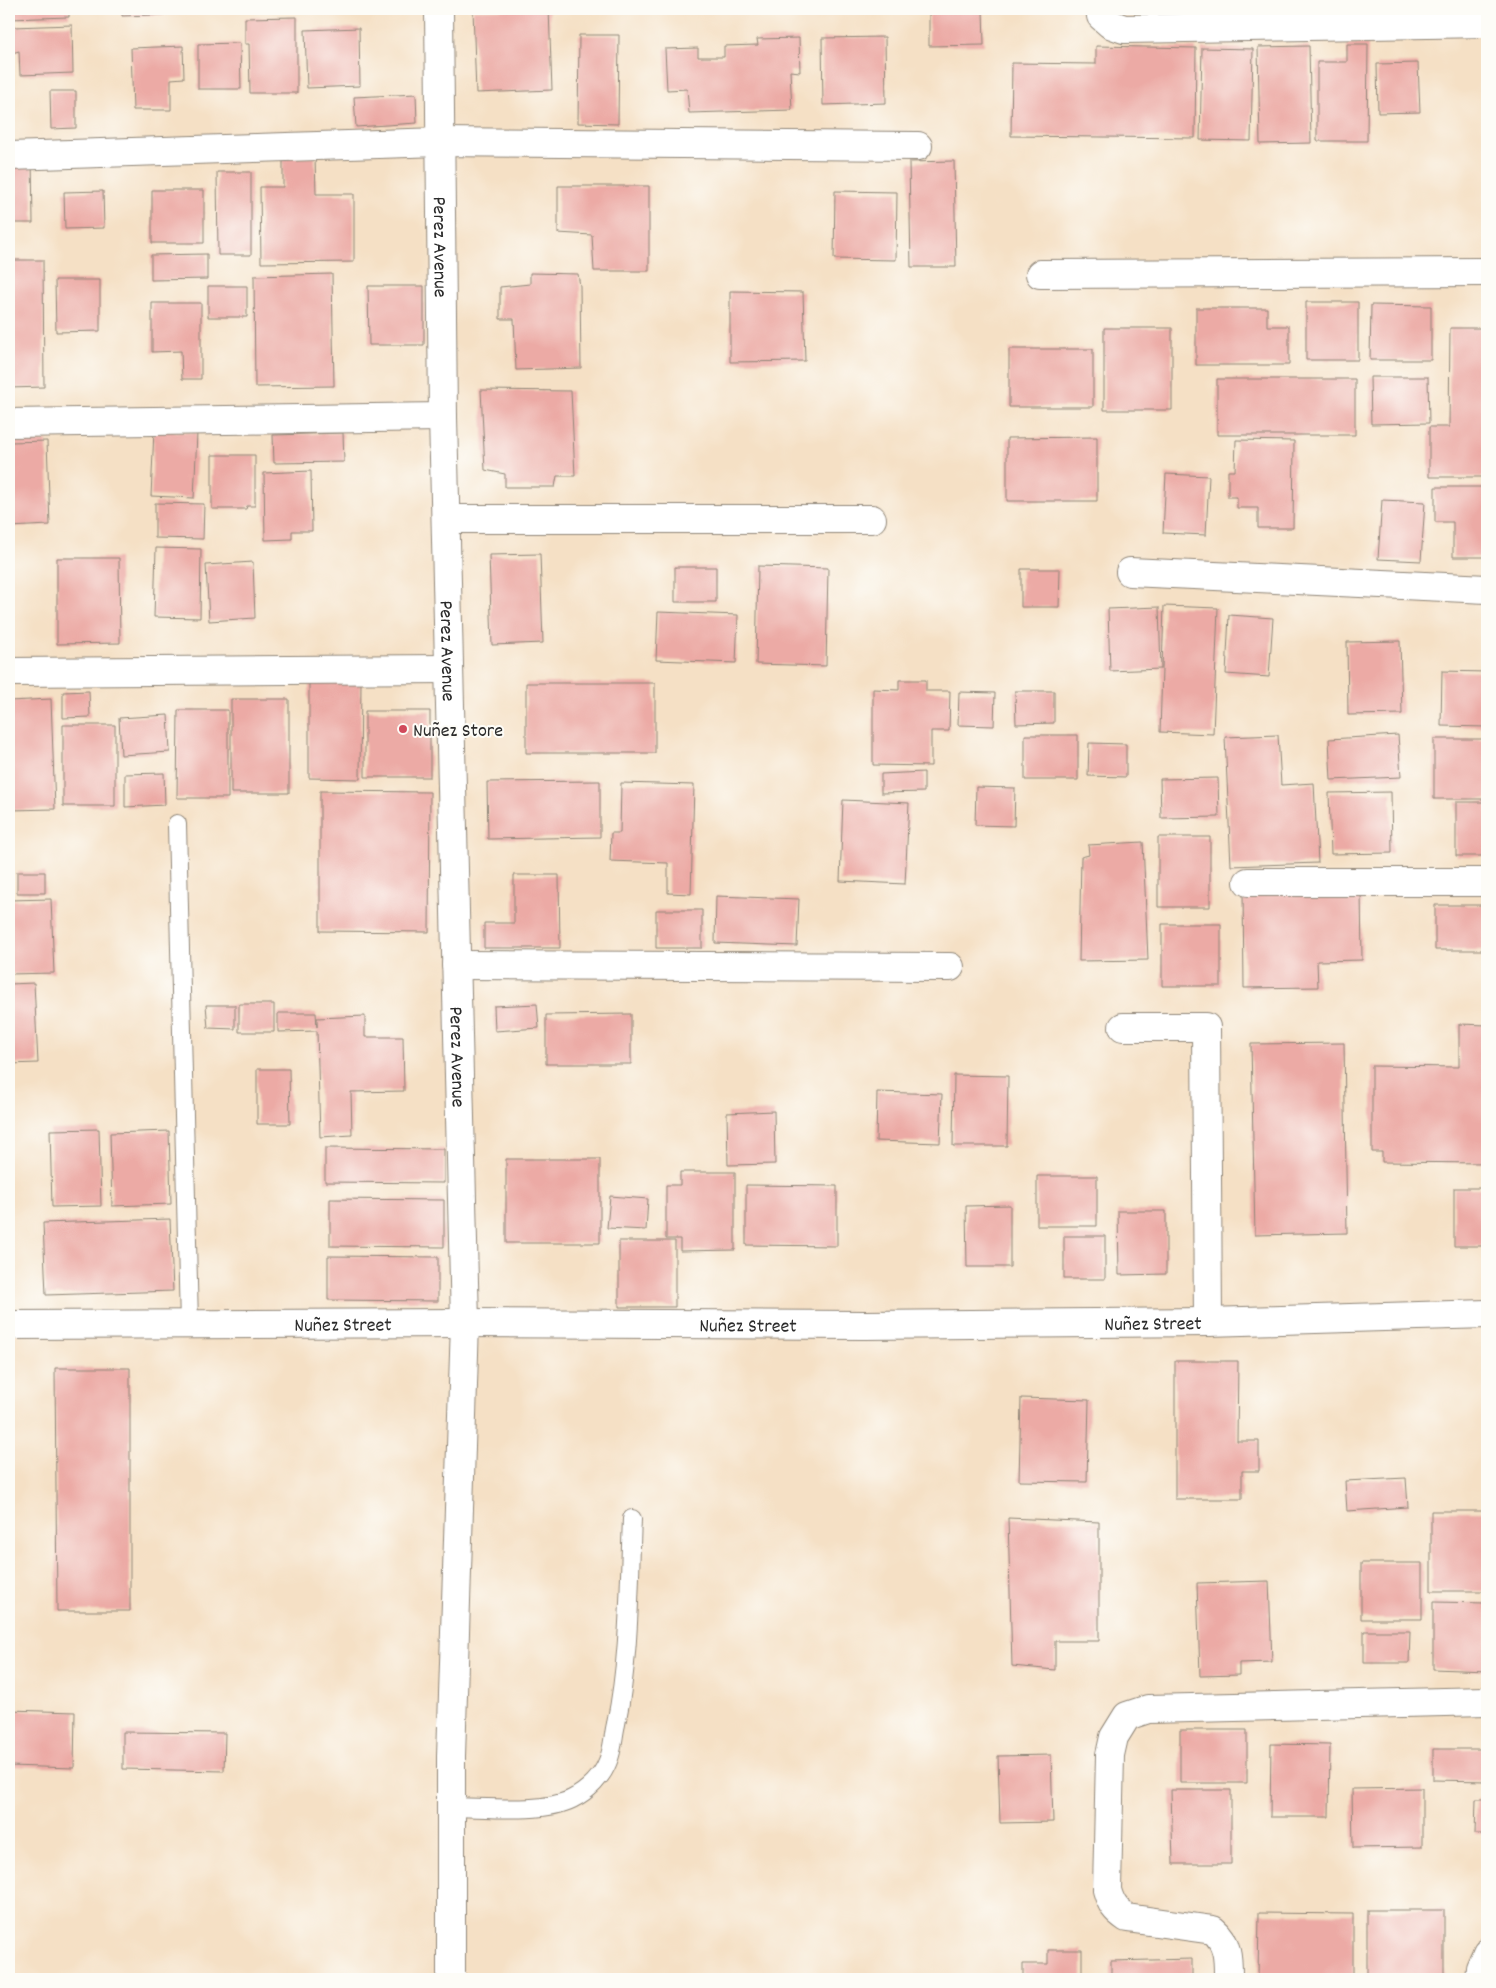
<svg xmlns="http://www.w3.org/2000/svg" width="1496" height="1988" viewBox="0 0 1496 1988" font-family="Dekko,sans-serif">
  <style>
    .building { fill: #ecaaa5 }
    .lines { fill: none; stroke-linecap: round; stroke-linejoin: round }
    .service-casing { stroke: #908678; stroke-width: 20 }
    .minor-casing { stroke: #908678; stroke-width: 30 }
    .tertiary-casing { stroke: #908678; stroke-width: 30 }
    .service { stroke: #fff; stroke-width: 18 }
    .minor { stroke: #fff; stroke-width: 28 }
    .tertiary { stroke: #fff; stroke-width: 28 }
    .poi-dot { fill: #d1495b; stroke: #fdfcf7; stroke-width: 2 }
    .labels { text-anchor: middle; stroke-width: 4; stroke-linejoin: round; paint-order: stroke }
    .street-label { font-size: 20px; fill: #2b2b2b; stroke: #fdfcf7 }
    .poi-label { font-size: 20px; fill: #2b2b2b; stroke: #fdfcf7; text-anchor: start }
  </style>
  <rect width="100%" height="100%" fill="#fdfcf7"/>
  <filter id="ink" filterUnits="userSpaceOnUse"><feTurbulence type="fractalNoise" baseFrequency=".02" numOctaves="2"/><feDisplacementMap in="SourceGraphic" scale="10" xChannelSelector="R" yChannelSelector="G"/><feConvolveMatrix kernelMatrix="1 2 1 2 8 2 1 2 1" color-interpolation-filters="sRGB"/></filter>
  <filter id="wash" filterUnits="userSpaceOnUse"><feTurbulence type="fractalNoise" baseFrequency=".0096" numOctaves="4" result="noise"/><feDisplacementMap in="SourceGraphic" scale="20" xChannelSelector="R" yChannelSelector="G"/><feGaussianBlur stdDeviation="1.12" result="paint"/><feColorMatrix in="noise" values="0 0 0 0 0 0 0 0 0 0 0 0 0 0 0 0 0 1.4 0 .05"/><feComposite in="paint" operator="in"/></filter>
  <g filter="url(#wash)">
    <rect width="100%" height="100%" fill="#f5e0c5"/>
    <g id="blocks">
      <path class="building" d="M 9,9 L 69,9 L 69,17 L 9,19 Z
        M 122,9 L 180,9 L 181,14 L 122,16 Z
        M 549,9 L 552,90 L 476,93 L 473,10 Z
        M 827,9 L 838,9 L 838,13 L 827,13 Z
        M 983,9 L 984,45 L 929,46 L 929,10 Z
        M 1242,9 L 1289,9 L 1289,13 L 1242,13 Z
        M 1298,9 L 1339,9 L 1339,12 L 1298,12 Z
        M 1351,9 L 1391,9 L 1391,14 L 1351,14 Z
        M 297,17 L 297,93 L 250,93 L 249,44 L 245,44 L 245,18 Z
        M 72,25 L 73,73 L 20,75 L 19,51 L 12,53 L 12,27 Z
        M 359,28 L 360,86 L 307,88 L 305,30 Z
        M 579,35 L 619,35 L 618,124 L 578,123 Z
        M 885,37 L 886,103 L 823,105 L 822,38 Z
        M 799,38 L 800,72 L 790,71 L 792,110 L 689,113 L 687,89 L 667,90 L 665,49 L 698,48 L 698,57 L 724,57 L 724,46 L 758,45 L 757,39 Z
        M 240,43 L 241,89 L 198,89 L 198,44 Z
        M 1347,44 L 1368,44 L 1367,141 L 1317,141 L 1317,62 L 1347,62 Z
        M 183,46 L 184,78 L 171,79 L 171,110 L 133,110 L 131,48 Z
        M 1096,46 L 1196,48 L 1195,138 L 1011,136 L 1012,63 L 1096,64 Z
        M 1309,46 L 1311,143 L 1260,144 L 1258,47 Z
        M 1202,48 L 1253,49 L 1251,141 L 1200,140 Z
        M 1418,63 L 1420,112 L 1378,113 L 1377,64 Z
        M 50,91 L 76,91 L 76,128 L 51,129 Z
        M 416,94 L 417,123 L 356,127 L 354,97 Z
        M 283,157 L 315,157 L 316,194 L 354,194 L 354,262 L 261,263 L 260,187 L 283,187 Z
        M 9,159 L 32,159 L 33,223 L 9,223 Z
        M 954,161 L 956,267 L 911,267 L 909,162 Z
        M 217,172 L 251,172 L 251,255 L 218,255 Z
        M 558,186 L 649,186 L 649,271 L 594,271 L 592,235 L 558,233 Z
        M 152,190 L 204,190 L 204,243 L 152,243 Z
        M 103,191 L 104,228 L 65,229 L 64,192 Z
        M 835,191 L 897,192 L 896,260 L 834,259 Z
        M 207,254 L 207,279 L 151,280 L 151,255 Z
        M 9,260 L 43,260 L 44,387 L 9,388 Z
        M 530,273 L 578,274 L 580,286 L 581,368 L 516,370 L 514,319 L 500,319 L 500,287 L 530,284 Z
        M 332,274 L 334,386 L 255,387 L 254,276 Z
        M 55,280 L 100,280 L 100,331 L 56,332 Z
        M 208,286 L 247,286 L 247,317 L 208,317 Z
        M 368,286 L 424,286 L 424,345 L 369,345 Z
        M 730,291 L 803,292 L 805,361 L 730,362 Z
        M 1306,302 L 1358,302 L 1358,360 L 1306,360 Z
        M 152,303 L 201,303 L 201,379 L 182,379 L 181,351 L 152,352 Z
        M 1371,305 L 1431,306 L 1431,360 L 1370,360 Z
        M 1196,308 L 1267,308 L 1267,326 L 1289,326 L 1289,365 L 1196,365 Z
        M 1104,328 L 1172,328 L 1172,410 L 1104,410 Z
        M 1450,328 L 1487,328 L 1487,477 L 1429,477 L 1429,427 L 1449,427 Z
        M 1009,349 L 1093,349 L 1093,407 L 1009,407 Z
        M 1370,377 L 1428,377 L 1429,423 L 1371,424 Z
        M 1217,379 L 1355,379 L 1355,435 L 1217,435 Z
        M 481,390 L 571,391 L 575,476 L 557,476 L 555,487 L 505,487 L 505,474 L 485,470 Z
        M 154,430 L 197,433 L 194,498 L 151,496 Z
        M 343,433 L 344,462 L 274,463 L 273,435 Z
        M 1097,437 L 1097,501 L 1007,501 L 1007,438 Z
        M 1236,440 L 1294,441 L 1293,528 L 1258,528 L 1258,508 L 1237,508 L 1237,497 L 1228,497 L 1228,471 L 1235,471 Z
        M 47,441 L 50,525 L 9,527 L 10,442 Z
        M 212,455 L 255,455 L 255,506 L 247,506 L 246,509 L 212,509 Z
        M 311,471 L 312,531 L 292,531 L 292,539 L 265,540 L 264,473 Z
        M 1166,474 L 1209,476 L 1206,535 L 1163,533 Z
        M 1435,487 L 1487,487 L 1487,557 L 1453,557 L 1453,522 L 1435,522 Z
        M 1382,500 L 1425,502 L 1421,561 L 1378,559 Z
        M 155,503 L 204,504 L 203,539 L 155,538 Z
        M 156,548 L 201,549 L 200,618 L 154,617 Z
        M 540,554 L 543,643 L 492,645 L 489,555 Z
        M 57,558 L 119,558 L 120,643 L 57,644 Z
        M 253,562 L 255,618 L 209,621 L 206,565 Z
        M 758,566 L 828,568 L 826,666 L 756,664 Z
        M 675,567 L 716,567 L 716,602 L 675,602 Z
        M 1021,569 L 1060,569 L 1059,607 L 1021,607 Z
        M 1164,606 L 1218,608 L 1213,734 L 1160,732 Z
        M 1159,607 L 1161,669 L 1110,671 L 1108,609 Z
        M 658,612 L 738,615 L 736,663 L 656,660 Z
        M 1229,615 L 1273,618 L 1269,677 L 1226,674 Z
        M 1400,641 L 1402,714 L 1348,715 L 1347,642 Z
        M 1442,671 L 1487,672 L 1487,727 L 1441,726 Z
        M 899,680 L 926,680 L 926,691 L 950,691 L 949,731 L 931,731 L 931,766 L 873,765 L 873,689 L 899,690 Z
        M 309,682 L 361,682 L 360,779 L 309,778 Z
        M 526,683 L 655,683 L 655,753 L 526,753 Z
        M 89,691 L 90,717 L 63,718 L 63,692 Z
        M 1015,691 L 1054,691 L 1054,723 L 1016,724 Z
        M 959,692 L 995,693 L 994,726 L 958,725 Z
        M 51,699 L 55,809 L 11,810 L 9,701 Z
        M 231,699 L 289,699 L 289,793 L 231,793 Z
        M 178,710 L 228,710 L 228,798 L 177,798 Z
        M 365,711 L 430,711 L 430,777 L 365,777 Z
        M 168,715 L 170,752 L 121,755 L 119,718 Z
        M 63,725 L 115,725 L 115,806 L 63,806 Z
        M 1025,735 L 1078,735 L 1078,780 L 1025,780 Z
        M 1278,735 L 1281,785 L 1314,783 L 1318,863 L 1231,866 L 1225,737 Z
        M 1398,735 L 1401,777 L 1331,780 L 1329,739 Z
        M 1434,739 L 1487,739 L 1487,799 L 1434,799 Z
        M 1089,743 L 1126,744 L 1126,777 L 1088,776 Z
        M 924,772 L 924,792 L 881,793 L 881,774 Z
        M 164,773 L 165,805 L 125,807 L 125,774 Z
        M 1218,778 L 1219,817 L 1161,818 L 1160,779 Z
        M 600,781 L 600,837 L 488,839 L 487,782 Z
        M 621,783 L 694,785 L 691,894 L 668,893 L 668,863 L 610,861 L 611,833 L 620,833 Z
        M 976,787 L 1015,788 L 1014,826 L 975,825 Z
        M 320,791 L 430,792 L 429,932 L 320,931 Z
        M 1391,792 L 1392,853 L 1331,854 L 1329,793 Z
        M 843,800 L 909,803 L 905,884 L 840,881 Z
        M 1456,802 L 1487,802 L 1487,856 L 1456,856 Z
        M 1158,837 L 1210,837 L 1210,907 L 1158,907 Z
        M 1143,842 L 1148,960 L 1079,961 L 1081,857 L 1089,855 L 1088,845 Z
        M 17,872 L 45,872 L 45,893 L 17,893 Z
        M 514,875 L 559,875 L 560,948 L 484,948 L 484,923 L 514,923 Z
        M 1361,890 L 1362,960 L 1317,961 L 1318,987 L 1244,988 L 1243,891 Z
        M 716,896 L 799,899 L 797,946 L 715,943 Z
        M 51,899 L 54,973 L 9,974 L 9,900 Z
        M 1435,905 L 1487,905 L 1487,950 L 1435,950 Z
        M 656,910 L 702,910 L 702,948 L 656,948 Z
        M 1162,924 L 1221,924 L 1221,986 L 1162,986 Z
        M 34,983 L 38,1063 L 9,1064 L 9,984 Z
        M 239,1004 L 274,1004 L 274,1032 L 239,1032 Z
        M 537,1004 L 539,1028 L 495,1031 L 494,1006 Z
        M 206,1005 L 235,1005 L 235,1029 L 208,1028 Z
        M 278,1013 L 316,1013 L 317,1027 L 317,1018 L 365,1016 L 365,1037 L 403,1037 L 404,1091 L 351,1092 L 352,1135 L 320,1137 L 317,1031 L 278,1032 Z
        M 631,1014 L 631,1064 L 546,1064 L 546,1015 Z
        M 1459,1024 L 1487,1025 L 1487,1163 L 1382,1162 L 1382,1152 L 1372,1152 L 1372,1066 L 1459,1067 Z
        M 1344,1043 L 1347,1233 L 1255,1235 L 1251,1044 Z
        M 257,1069 L 289,1069 L 290,1124 L 257,1124 Z
        M 954,1075 L 1008,1076 L 1007,1146 L 953,1146 Z
        M 877,1092 L 942,1094 L 940,1143 L 876,1141 Z
        M 774,1111 L 775,1164 L 728,1165 L 727,1113 Z
        M 99,1129 L 101,1206 L 52,1207 L 50,1130 Z
        M 169,1131 L 171,1204 L 112,1206 L 110,1133 Z
        M 325,1148 L 444,1149 L 444,1183 L 325,1182 Z
        M 506,1159 L 600,1159 L 600,1243 L 506,1243 Z
        M 680,1172 L 735,1172 L 735,1250 L 680,1251 L 680,1239 L 666,1239 L 666,1185 L 680,1185 Z
        M 1037,1176 L 1097,1176 L 1097,1226 L 1037,1226 Z
        M 746,1185 L 837,1186 L 837,1246 L 746,1245 Z
        M 1454,1188 L 1487,1188 L 1487,1246 L 1454,1246 Z
        M 610,1196 L 648,1199 L 646,1230 L 607,1228 Z
        M 330,1199 L 444,1200 L 444,1247 L 330,1246 Z
        M 1010,1205 L 1010,1267 L 967,1267 L 966,1206 Z
        M 1118,1211 L 1166,1211 L 1166,1274 L 1119,1275 Z
        M 170,1219 L 173,1291 L 46,1295 L 43,1223 Z
        M 1064,1236 L 1105,1236 L 1105,1279 L 1064,1279 Z
        M 619,1241 L 675,1241 L 675,1307 L 619,1307 Z
        M 328,1256 L 438,1257 L 438,1301 L 328,1300 Z
        M 1175,1361 L 1238,1361 L 1237,1441 L 1259,1441 L 1259,1471 L 1242,1471 L 1242,1499 L 1175,1499 Z
        M 55,1368 L 130,1368 L 130,1611 L 57,1611 Z
        M 1021,1398 L 1089,1400 L 1087,1482 L 1019,1481 Z
        M 1406,1478 L 1408,1507 L 1347,1511 L 1345,1481 Z
        M 1431,1511 L 1487,1511 L 1487,1591 L 1431,1591 Z
        M 1008,1518 L 1099,1522 L 1099,1641 L 1055,1641 L 1055,1670 L 1012,1666 Z
        M 1361,1563 L 1422,1563 L 1422,1619 L 1361,1619 Z
        M 1269,1581 L 1272,1662 L 1239,1663 L 1239,1675 L 1200,1676 L 1197,1583 Z
        M 1433,1602 L 1487,1603 L 1487,1671 L 1433,1669 Z
        M 1364,1631 L 1410,1631 L 1409,1663 L 1364,1663 Z
        M 9,1710 L 75,1712 L 74,1768 L 9,1766 Z
        M 1180,1730 L 1247,1730 L 1247,1783 L 1180,1783 Z
        M 123,1732 L 225,1733 L 224,1771 L 123,1769 Z
        M 1271,1744 L 1330,1745 L 1329,1817 L 1270,1817 Z
        M 1433,1749 L 1487,1749 L 1487,1781 L 1433,1780 Z
        M 1051,1755 L 1053,1822 L 1000,1823 L 998,1756 Z
        M 1422,1788 L 1422,1847 L 1353,1848 L 1352,1789 Z
        M 1171,1790 L 1231,1790 L 1231,1864 L 1173,1864 Z
        M 1476,1799 L 1487,1799 L 1487,1834 L 1475,1834 Z
        M 1367,1910 L 1444,1910 L 1444,1979 L 1367,1979 Z
        M 1259,1913 L 1353,1914 L 1353,1979 L 1258,1979 Z
        M 1048,1950 L 1082,1950 L 1082,1979 L 1023,1979 L 1023,1964 L 1048,1964 Z
        M 1192,1959 L 1192,1979 L 1111,1979 L 1111,1961 Z"/>
    </g>
  </g>
  <g filter="url(#ink)">
    <use href="#blocks" fill-opacity="0" stroke="#908678" stroke-width="1"/>
    <g class="lines">
      <defs>
        <path id="service" d="M 177,824 L 189,1324
          M 451,1807 C 485,1807 542,1814 572,1799 C 588,1791 602,1777 608,1761 C 613,1750 613,1736 616,1724 C 630,1657 629,1587 632,1519"/>
        <g id="minor">
          <path id="s1" d="M 439,9 L 443,417 L 465,1323 L 451,1756 L 451,1979"/>
          <path d="M 1100,9 L 1101,16 L 1110,24 L 1124,29 L 1487,23"/>
          <path d="M 9,156 L 440,142 L 918,146"/>
          <path d="M 1040,274 L 1487,272"/>
          <path d="M 9,423 L 443,417"/>
          <path d="M 446,519 L 872,519"/>
          <path d="M 1130,572 L 1487,589"/>
          <path d="M 9,672 L 449,669"/>
          <path d="M 1248,882 L 1487,882"/>
          <path d="M 456,965 L 950,967"/>
          <path d="M 1123,1027 L 1206,1027 L 1208,1322"/>
          <path d="M 1228,1979 C 1228,1961 1229,1943 1213,1930 L 1127,1918 C 1115,1910 1111,1904 1107,1890 L 1110,1755 L 1114,1737 L 1127,1716 L 1148,1709 L 1487,1701"/>
          <path d="M 1479,1979 L 1480,1968 L 1487,1952"/>
        </g>
        <g id="tertiary">
          <path id="s2" d="M 9,1325 L 465,1323 L 865,1325 L 1208,1322 L 1487,1314"/>
        </g>
      </defs>
      <use href="#service" class="service-casing"/>
      <use href="#minor" class="minor-casing"/>
      <use href="#tertiary" class="tertiary-casing"/>
      <use href="#service" class="service"/>
      <use href="#minor" class="minor"/>
      <use href="#tertiary" class="tertiary"/>
    </g>
  </g>
  <circle class="poi-dot" cx="403" cy="729" r="5"/>
  <g class="labels">
    <g class="street-label">
      <text dy="7" stroke="none"><textPath href="#s1" startOffset="238">Perez Avenue</textPath></text>
      <text dy="7" stroke="none"><textPath href="#s1" startOffset="642">Perez Avenue</textPath></text>
      <text dy="7" stroke="none"><textPath href="#s1" startOffset="1048">Perez Avenue</textPath></text>
      <text dy="7" stroke="none"><textPath href="#s2" startOffset="1144">Nuñez Street</textPath></text>
      <text dy="7" stroke="none"><textPath href="#s2" startOffset="334">Nuñez Street</textPath></text>
      <text dy="7" stroke="none"><textPath href="#s2" startOffset="739">Nuñez Street</textPath></text>
    </g>
    <g class="poi-label">
      <text x="413" y="736">Nuñez Store</text>
    </g>
  </g>
  <rect width="1496" height="1988" fill="none" stroke="#fdfcf7" stroke-width="30"/>
</svg>
